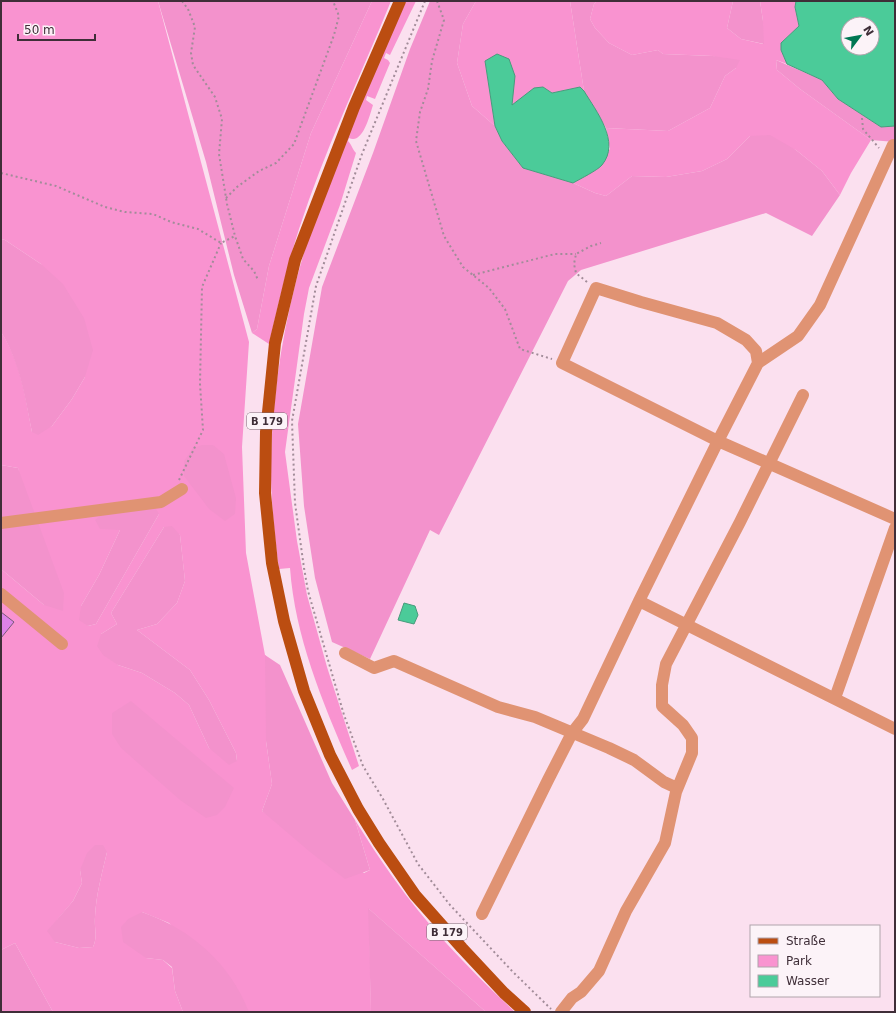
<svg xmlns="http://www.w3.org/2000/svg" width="896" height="1013" viewBox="0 0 896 1013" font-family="'DejaVu Sans',sans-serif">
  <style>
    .green { fill: #f993d0; fill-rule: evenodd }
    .forest { fill: #f392cc }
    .water { fill: #4bcb99; stroke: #479c7c; fill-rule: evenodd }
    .building { fill: #dd82e6; stroke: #775a7a }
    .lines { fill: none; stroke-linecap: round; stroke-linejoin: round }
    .path { stroke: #a28c99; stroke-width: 2; stroke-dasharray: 2 3; stroke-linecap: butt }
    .minor { stroke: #e09373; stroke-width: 12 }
    .major { stroke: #bb4d11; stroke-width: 12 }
    .labels { text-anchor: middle; stroke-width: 3; stroke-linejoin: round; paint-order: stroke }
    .shield { fill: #fcf3f8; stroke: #786972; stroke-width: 1 }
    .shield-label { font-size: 10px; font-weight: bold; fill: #3f2e38 }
  </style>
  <rect width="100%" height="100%" fill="#fbe0ef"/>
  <path class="green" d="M 1,1 L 158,1 L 249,342 L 242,447 L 246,553 L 265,655 L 280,671 L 266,741 L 272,784 L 262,811 L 364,873 L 370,870 L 355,820 C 367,839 379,858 392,876 C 427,926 470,970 515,1012 L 486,1012 L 369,909 L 371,1012 L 249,1012 L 169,923 L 142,912 L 146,958 L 163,960 L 172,968 L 175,991 L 183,1012 L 53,1012 L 15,943 L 1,950 L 1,569 L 44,605 L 18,468 L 1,465 L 1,332 C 21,363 25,396 32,432 L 52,426 L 72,399 L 85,377 L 41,264 L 5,240 L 1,239 ZM 159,514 L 96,624 L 88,626 L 81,606 L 99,575 L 120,530 ZM 164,527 L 180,535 L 185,581 L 177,603 L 157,624 L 137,630 L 190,670 L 209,700 L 236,753 L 237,761 L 209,748 L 189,705 L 175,693 L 142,673 L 118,665 L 101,634 L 117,624 L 111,613 ZM 107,852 C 102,873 96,895 95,917 C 94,929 98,936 93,947 L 79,948 L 55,942 L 57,920 L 73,901 L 82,883 L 80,870 Z
    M 372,1 L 391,1 C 360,77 324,151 299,229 C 287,267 278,305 269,344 L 252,333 L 257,329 L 269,266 L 311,133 Z
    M 406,1 L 416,1 L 390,55 L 386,53 L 384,58 L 388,60 L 390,63 L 375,99 L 367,96 L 366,100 L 373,105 C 370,114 363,145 349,138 L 348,141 C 352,145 352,149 356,153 L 340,205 L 309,288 L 304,314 L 285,452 L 297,541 L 307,595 L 327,667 L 359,766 L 352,770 C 324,706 295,638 290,568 L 279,569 C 274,532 270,493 271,455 C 274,370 290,287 319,207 C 344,137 376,69 406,1 Z
    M 476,1 L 570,1 L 584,91 L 580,87 L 552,93 L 543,87 L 523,97 L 512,106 L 485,61 L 495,126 L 472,106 L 457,63 L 463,24 Z
    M 597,1 L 733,1 L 727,28 L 741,39 L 763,44 L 763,21 L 760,1 L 796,1 L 795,7 L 799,26 L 781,43 L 781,50 L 787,64 L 776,60 L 777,70 L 800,89 L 871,140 L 851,173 L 840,195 L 822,171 L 796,150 L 750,136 L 727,159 L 702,171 L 666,177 L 632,176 L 606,196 L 595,193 L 573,183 L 586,175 L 610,149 L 606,128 L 668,131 L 710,108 L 725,76 L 736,68 L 713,56 L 663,54 L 658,50 L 632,55 L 609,43 L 595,28 L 590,19 L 594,4 Z"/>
  <path class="forest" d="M 158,1 L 372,1 L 311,133 L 269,266 L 257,329 L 252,333 L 234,275 L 206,162 Z
    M 430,1 L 476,1 L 463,24 L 457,63 L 472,106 L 495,126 L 502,141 L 523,168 L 573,183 L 595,193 L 606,196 L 632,176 L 666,177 L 702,171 L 727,159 L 750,136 L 770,135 L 796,150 L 822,171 L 840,195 L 812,236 L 766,213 L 581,270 L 568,281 L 439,535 L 430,530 L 370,659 L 332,642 L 315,578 L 304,506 L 298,424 L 322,287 L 373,153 L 410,49 Z
    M 570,1 L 597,1 L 594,4 L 590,19 L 595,28 L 609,43 L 632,55 L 658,50 L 663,54 L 713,56 L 740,60 L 736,68 L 725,76 L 710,108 L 668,131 L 606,128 L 584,91 Z
    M 733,1 L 760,1 L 763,21 L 764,44 L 741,39 L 727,28 Z
    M 776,60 L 822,80 L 838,99 L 881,127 L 895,126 L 895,142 L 871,140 L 800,89 L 777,70 Z
    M 1,239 L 5,240 L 41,264 L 63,284 L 84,318 L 93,350 L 85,377 L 72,399 L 52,426 L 38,435 L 32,432 C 25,397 20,363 1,332 Z
    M 202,445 L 213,445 L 224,454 L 236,498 L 235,514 L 225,521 L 209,509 L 184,476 L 184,461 L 193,448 Z
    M 1,465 L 18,468 L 64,593 L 63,611 L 44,605 L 1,569 Z
    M 152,502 L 159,514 L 96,624 L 88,626 L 79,620 L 81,606 L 99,575 L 120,530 L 100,529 L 95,520 L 102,514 Z
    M 172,526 L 180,535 L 183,562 L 185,581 L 177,603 L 157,624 L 137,630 L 190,670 L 209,700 L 236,753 L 237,761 L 229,765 L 209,748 L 189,705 L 175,693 L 142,673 L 118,665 L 103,655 L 97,646 L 101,634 L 117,624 L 111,613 L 164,527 Z
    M 265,655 L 280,665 L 332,783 L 355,820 L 370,870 L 345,879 L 310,852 L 262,811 L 272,784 L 266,741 Z
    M 131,701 L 234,788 L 225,807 L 217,815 L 206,818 L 180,800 L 121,748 L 112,734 L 112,713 Z
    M 95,845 L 103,845 L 107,852 C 102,873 96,895 95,917 C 94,929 98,936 93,947 L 79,948 L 55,942 L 47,931 L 73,901 L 82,883 L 80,870 L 87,853 Z
    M 368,908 L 486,1012 L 371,1012 Z
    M 142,912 C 191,929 230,963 249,1012 L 183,1012 L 175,991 L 172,967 L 163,960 L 146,958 L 123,942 L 121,927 L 128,919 Z
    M 15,943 L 53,1012 L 1,1012 L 1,950 Z"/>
  <path class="water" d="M 796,1 L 895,1 L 895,126 L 881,127 L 838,99 L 822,80 L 787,64 L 781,50 L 781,43 L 799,26 L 795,7 ZM 848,24 L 872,24 L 872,48 L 848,48 Z
    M 497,54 L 509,59 L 515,76 L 512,105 L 534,88 L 543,87 L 552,93 L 580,87 L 584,91 C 596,111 621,142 602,165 C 598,170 580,179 573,183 L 523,168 L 502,141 L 495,126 L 485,61 Z
    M 404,603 L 415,606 L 418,615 L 414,624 L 398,620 Z"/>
  <path class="building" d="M 1,612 L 14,622 L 1,638 Z"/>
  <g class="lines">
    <path class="path" d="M 182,1 L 188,9 L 195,27 L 191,53 L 193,65 L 215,97 L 222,119 L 219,154 L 227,204 L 235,236 L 243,259 L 254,271 L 258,280
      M 425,1 L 362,154 L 316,286 L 292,421 L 295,503 L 304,568 L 308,591 L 344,715 L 363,766 L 383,799 L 418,864 L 450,905 L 513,972 L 551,1009
      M 437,1 L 444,20 L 432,61 L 428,89 L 420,112 L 416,141 L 444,236 L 463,267 L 489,288 L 505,309 L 520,349 L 552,359
      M 862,118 L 863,129 L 879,148
      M 1,173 L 56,186 L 105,207 L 125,212 L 153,214 L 171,222 L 198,229 L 221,243 L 235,236
      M 226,198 L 237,187 L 259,171 L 276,163 L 294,144 L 334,35 L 339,16 L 333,1
      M 473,275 L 555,254 L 576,254
      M 587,282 L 576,273 L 574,264 L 576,254 L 591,246 L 601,243
      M 179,480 L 203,430 L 200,384 L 202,287 L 221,243"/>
    <path class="minor" d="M 758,363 L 756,351 L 746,340 L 717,323 L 641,302 L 596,288 L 562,363 L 718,441 L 895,519
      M 1,523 L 161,502 L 182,489
      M 1,594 L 62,644
      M 639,601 L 895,729
      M 345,653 L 374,668 L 394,661 L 498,707 L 535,717 L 609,748 L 634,760 L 664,782 L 677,788
      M 835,698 L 895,528
      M 482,914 L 548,780 L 572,733 L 583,719 L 639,601 L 718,441 L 758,363 L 798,336 L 820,305 L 893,145
      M 561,1012 L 572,998 L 581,992 L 599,971 L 626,911 L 665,843 L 676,792 L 692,753 L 692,738 L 683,725 L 662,706 L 662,685 L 666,664 L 740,522 L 803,395"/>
    <path class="major" d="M 400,1 L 354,107 L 295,260 L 275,343 L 266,432 L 265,493 L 272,563 L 284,621 L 304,691 L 330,755 L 358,809 L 379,843 L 415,895 L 462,948 L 504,993 L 525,1012"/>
  </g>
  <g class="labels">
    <g class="shield">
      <rect x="247" y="413" width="40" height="16" rx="3"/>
      <rect x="427" y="924" width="40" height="16" rx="3"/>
    </g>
    <g class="shield-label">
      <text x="267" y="425">B 179</text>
      <text x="447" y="936">B 179</text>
    </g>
  </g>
  <rect width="896" height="1013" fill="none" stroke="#3f2e38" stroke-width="4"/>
  <rect x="750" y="925" width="130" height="72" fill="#fcf3f8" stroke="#b0a4ab"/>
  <rect x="758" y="938" width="20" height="6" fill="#bb4d11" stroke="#b0a4ab"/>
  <text x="786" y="945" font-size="12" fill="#3f2e38">Straße</text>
  <rect x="758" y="955" width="20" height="12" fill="#f993d0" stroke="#b0a4ab"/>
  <text x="786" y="965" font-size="12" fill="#3f2e38">Park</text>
  <rect x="758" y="975" width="20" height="12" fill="#4bcb99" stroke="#b0a4ab"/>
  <text x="786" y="985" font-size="12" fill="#3f2e38">Wasser</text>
  <g transform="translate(860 36) rotate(58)"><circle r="19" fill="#fcf3f8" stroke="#b0a4ab"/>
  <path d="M0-3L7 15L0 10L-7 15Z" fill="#007753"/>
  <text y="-6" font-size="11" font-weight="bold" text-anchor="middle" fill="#3f2e38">N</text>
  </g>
  <path d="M18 34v6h77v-6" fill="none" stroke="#3f2e38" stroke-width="2"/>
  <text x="24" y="34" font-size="12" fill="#3f2e38" stroke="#fcf3f8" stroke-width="3" paint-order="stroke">50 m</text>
</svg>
